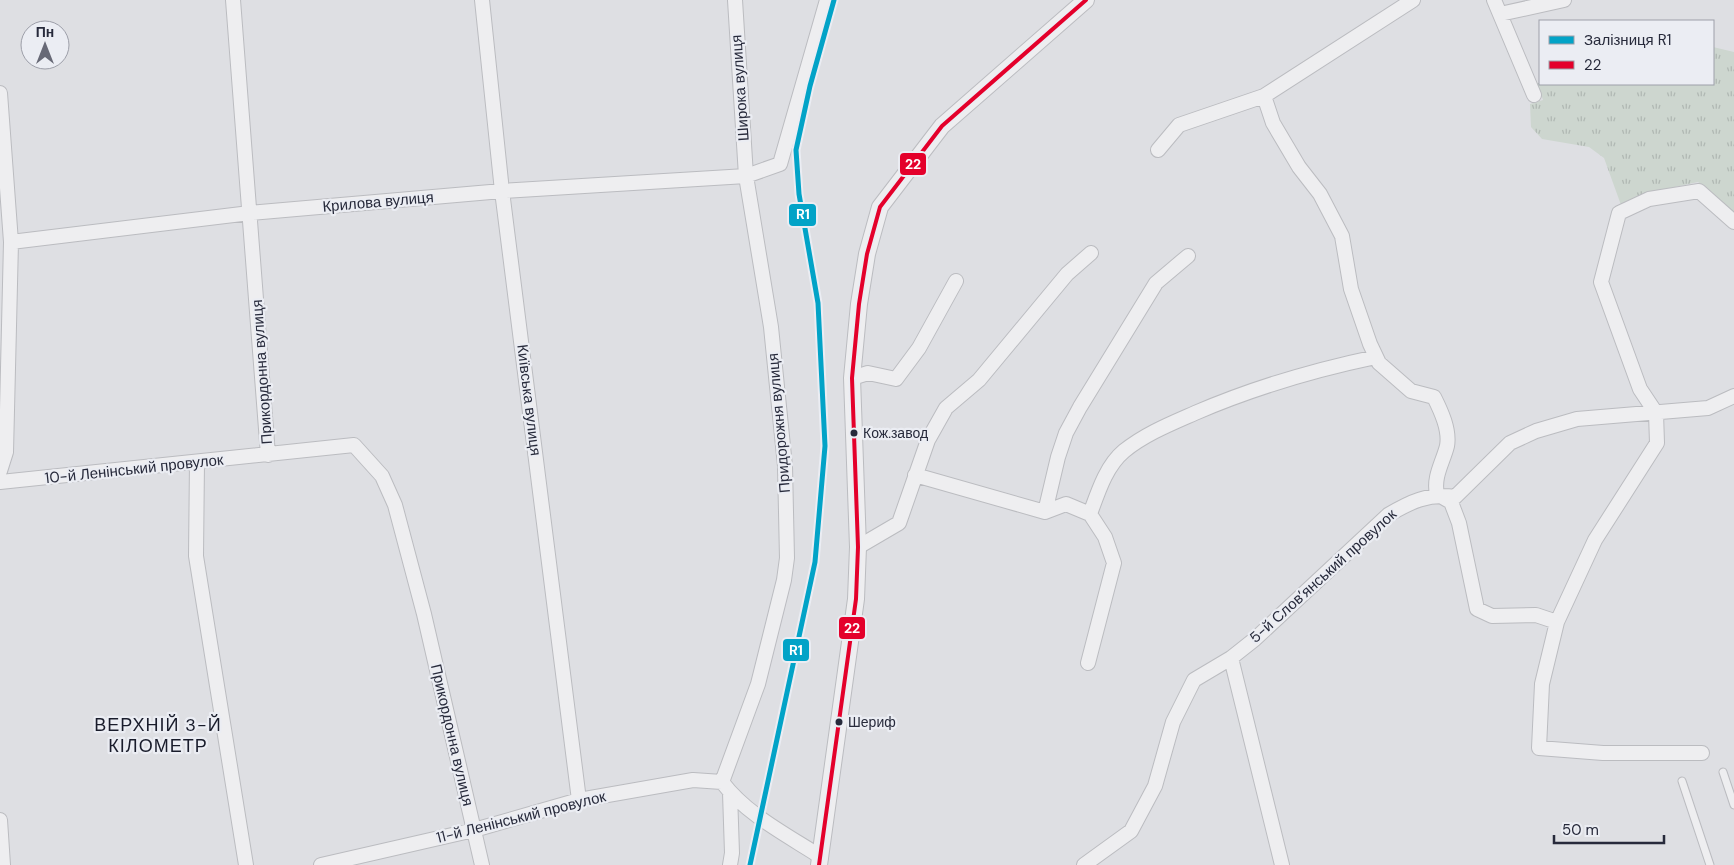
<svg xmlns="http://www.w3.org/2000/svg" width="1734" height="865" viewBox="0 0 1734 865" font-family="'DM Sans',sans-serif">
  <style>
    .grass { fill: url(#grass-tufts) }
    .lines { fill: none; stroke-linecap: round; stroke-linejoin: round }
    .service-casing { stroke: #bbbcc0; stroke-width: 9 }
    .minor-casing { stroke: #bbbcc0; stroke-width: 16 }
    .tertiary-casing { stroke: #bbbcc0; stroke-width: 18 }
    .service { stroke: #eeeef0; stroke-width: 7 }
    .minor { stroke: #eeeef0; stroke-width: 14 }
    .tertiary { stroke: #eeeef0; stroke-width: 16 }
    .bus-1-casing { stroke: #ebedf3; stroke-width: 8 }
    .bus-1 { stroke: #e4002b; stroke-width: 4 }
    .rail-1-casing { stroke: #ebedf3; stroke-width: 9 }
    .rail-1 { stroke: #02a3c7; stroke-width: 5 }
    .bus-dot { fill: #272a3b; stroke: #ebedf3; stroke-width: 2 }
    .labels { text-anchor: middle; stroke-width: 4.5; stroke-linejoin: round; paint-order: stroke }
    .bus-label { font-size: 14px; fill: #272a3b; stroke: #ebedf3; text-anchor: start }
    .street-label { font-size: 15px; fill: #272a3b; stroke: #ebedf3 }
    .quarter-label { font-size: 18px; letter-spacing: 1px; fill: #191c2b; stroke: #ebedf3 }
    .line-badge { stroke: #ebedf3; stroke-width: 2 }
    .badge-label { font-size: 14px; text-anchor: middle; font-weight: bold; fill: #fff }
  </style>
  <defs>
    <pattern id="grass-tufts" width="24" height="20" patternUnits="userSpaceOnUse" patternTransform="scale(1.25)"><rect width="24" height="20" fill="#cdd6cf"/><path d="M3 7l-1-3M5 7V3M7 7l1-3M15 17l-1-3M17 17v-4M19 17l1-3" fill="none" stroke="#b0b8b3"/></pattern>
  </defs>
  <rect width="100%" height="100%" fill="#dedfe3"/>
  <path class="grass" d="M 1713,47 L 1734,52 L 1734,213 L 1698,182 L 1647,193 L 1621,205 L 1604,158 L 1589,147 L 1542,139 L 1531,127 L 1530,104 L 1543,100 L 1537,83 L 1713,84 Z"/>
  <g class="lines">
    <defs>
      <path id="service" d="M 1723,772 L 1734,805
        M 1682,781 L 1710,865"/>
      <path id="minor" d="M 233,0 L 268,455
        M 482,0 L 502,191 L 579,800
        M 735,0 L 746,176 L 771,327 L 785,466 L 787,558 L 784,580 L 758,684 L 722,782 C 747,815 787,835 821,857
        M 1494,0 L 1534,95
        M 1500,14 L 1564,0
        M 0,93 L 11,242 L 6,452 L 0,471
        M 1264,96 L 1273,123 L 1299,167 L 1320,194 L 1342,236 L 1351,289 L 1370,344 L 1379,363 L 1411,391 L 1434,397 C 1441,411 1450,430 1447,446 C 1443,462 1433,477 1437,494 L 1451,502 L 1459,523 L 1477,609 L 1492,616 L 1536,615 L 1557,622
        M 1158,150 L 1179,125 L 1264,96 L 1413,0
        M 11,242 L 250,213 L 502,191 L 746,176 L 780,164 L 827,0
        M 852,378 L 868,373 L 896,379 L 919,348 L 956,281
        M 197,462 L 196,556 L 246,865
        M 915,475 L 1045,512 L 1066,504 L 1090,514 L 1105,537 L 1114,563 L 1088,663
        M 0,482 L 354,445 L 382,476 L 395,505 L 424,614 L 482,865
        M 1045,512 L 1058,457 L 1066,433 L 1080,407 L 1156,283 L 1188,256
        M 1090,514 C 1098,492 1106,466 1124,451 C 1145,434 1170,424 1195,413 C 1253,388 1314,370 1376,357
        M 858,547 L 899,523 L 928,440 L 946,408 L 979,380 L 1067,274 L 1091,253
        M 1231,658 L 1282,865
        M 1702,753 L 1603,753 L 1539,748 L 1542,684 L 1557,622 L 1595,540 L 1657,443 L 1656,413 L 1640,389 L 1601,282 L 1619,213 L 1649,199 L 1699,191 L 1734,222
        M 0,820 L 3,865
        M 321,865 L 474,830 L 579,800 L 693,780 L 722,782
        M 730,865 L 732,853 L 730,793
        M 1084,865 L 1131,831 L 1155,786 L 1173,722 L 1194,680 L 1231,658 L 1255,639 L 1388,515 C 1410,502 1428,493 1455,497 L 1510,443 L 1536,431 L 1577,419 L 1708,408 L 1734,396"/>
      <path id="tertiary" d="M 819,865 L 856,599 L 858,547 L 852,378 L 859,304 L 867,254 L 880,207 L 942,126 L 1086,0"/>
    </defs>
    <use href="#service" class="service-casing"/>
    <use href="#minor" class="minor-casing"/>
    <use href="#tertiary" class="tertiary-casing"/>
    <use href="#service" class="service"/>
    <use href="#minor" class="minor"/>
    <use href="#tertiary" class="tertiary"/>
    <defs>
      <path id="bus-1" d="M 819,865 L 856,599 L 858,547 L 852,378 L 859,304 L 867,254 L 880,207 L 942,126 L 1086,0"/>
    </defs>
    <use href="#bus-1" class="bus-1-casing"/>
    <use href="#bus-1" class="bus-1"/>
    <defs>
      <path id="rail-1" d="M 750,865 L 815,562 L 825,446 L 818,303 L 799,194 L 796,150 L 810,86 L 834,0"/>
    </defs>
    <use href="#rail-1" class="rail-1-casing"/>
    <use href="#rail-1" class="rail-1"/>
  </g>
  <g class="bus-dot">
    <circle cx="854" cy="433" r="4.5"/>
    <circle cx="839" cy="722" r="4.5"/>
  </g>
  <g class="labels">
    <g class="bus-label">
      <text x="863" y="438">Кож.завод</text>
      <text x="848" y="727">Шериф</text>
    </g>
    <g class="street-label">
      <text transform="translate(740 88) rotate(-94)" y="5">Широка вулиця</text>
      <text transform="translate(378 202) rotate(-5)" y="5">Крилова вулиця</text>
      <text transform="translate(262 372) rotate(-94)" y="5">Прикордонна вулиця</text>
      <text transform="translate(529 400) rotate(83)" y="5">Київська вулиця</text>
      <text transform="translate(779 423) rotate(-95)" y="5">Придорожня вулиця</text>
      <text transform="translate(134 469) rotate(-6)" y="5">10-й Ленінський провулок</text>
      <text transform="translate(1323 576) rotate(-42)" y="5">5-й Слов’янський провулок</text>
      <text transform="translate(452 735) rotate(77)" y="5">Прикордонна вулиця</text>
      <text transform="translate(521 817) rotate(-14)" y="5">11-й Ленінський провулок</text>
    </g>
    <g class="quarter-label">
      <text x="158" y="731">ВЕРХНІЙ 3-Й<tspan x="158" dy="21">КІЛОМЕТР</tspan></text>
    </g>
  </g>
  <g class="line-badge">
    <rect x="899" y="152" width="28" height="24" rx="5" fill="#e4002b"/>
    <rect x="788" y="203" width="29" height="24" rx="5" fill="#02a3c7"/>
    <rect x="838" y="616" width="28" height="24" rx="5" fill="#e4002b"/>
    <rect x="782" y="638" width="28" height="24" rx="5" fill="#02a3c7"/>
  </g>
  <g class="badge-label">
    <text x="913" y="169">22</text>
    <text x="803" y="219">R1</text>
    <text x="852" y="633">22</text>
    <text x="796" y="655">R1</text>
  </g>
  <rect x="1539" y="20" width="175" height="65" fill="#ebedf3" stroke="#9d9fa9"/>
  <rect x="1549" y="36" width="25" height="8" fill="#02a3c7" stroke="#9d9fa9"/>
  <text x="1584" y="45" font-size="15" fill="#272a3b">Залізниця R1</text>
  <rect x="1549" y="61" width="25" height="8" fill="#e4002b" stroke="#9d9fa9"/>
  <text x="1584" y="70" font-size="15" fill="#272a3b">22</text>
  <g transform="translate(45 45)"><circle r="24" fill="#ebedf3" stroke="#9d9fa9"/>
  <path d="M0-4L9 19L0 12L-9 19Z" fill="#676976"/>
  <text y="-8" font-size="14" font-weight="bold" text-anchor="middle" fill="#272a3b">Пн</text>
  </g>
  <path d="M1554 835v8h110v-8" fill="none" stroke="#272a3b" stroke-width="2.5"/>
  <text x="1562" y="835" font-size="15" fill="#272a3b" stroke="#ebedf3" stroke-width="4" paint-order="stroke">50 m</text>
</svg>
